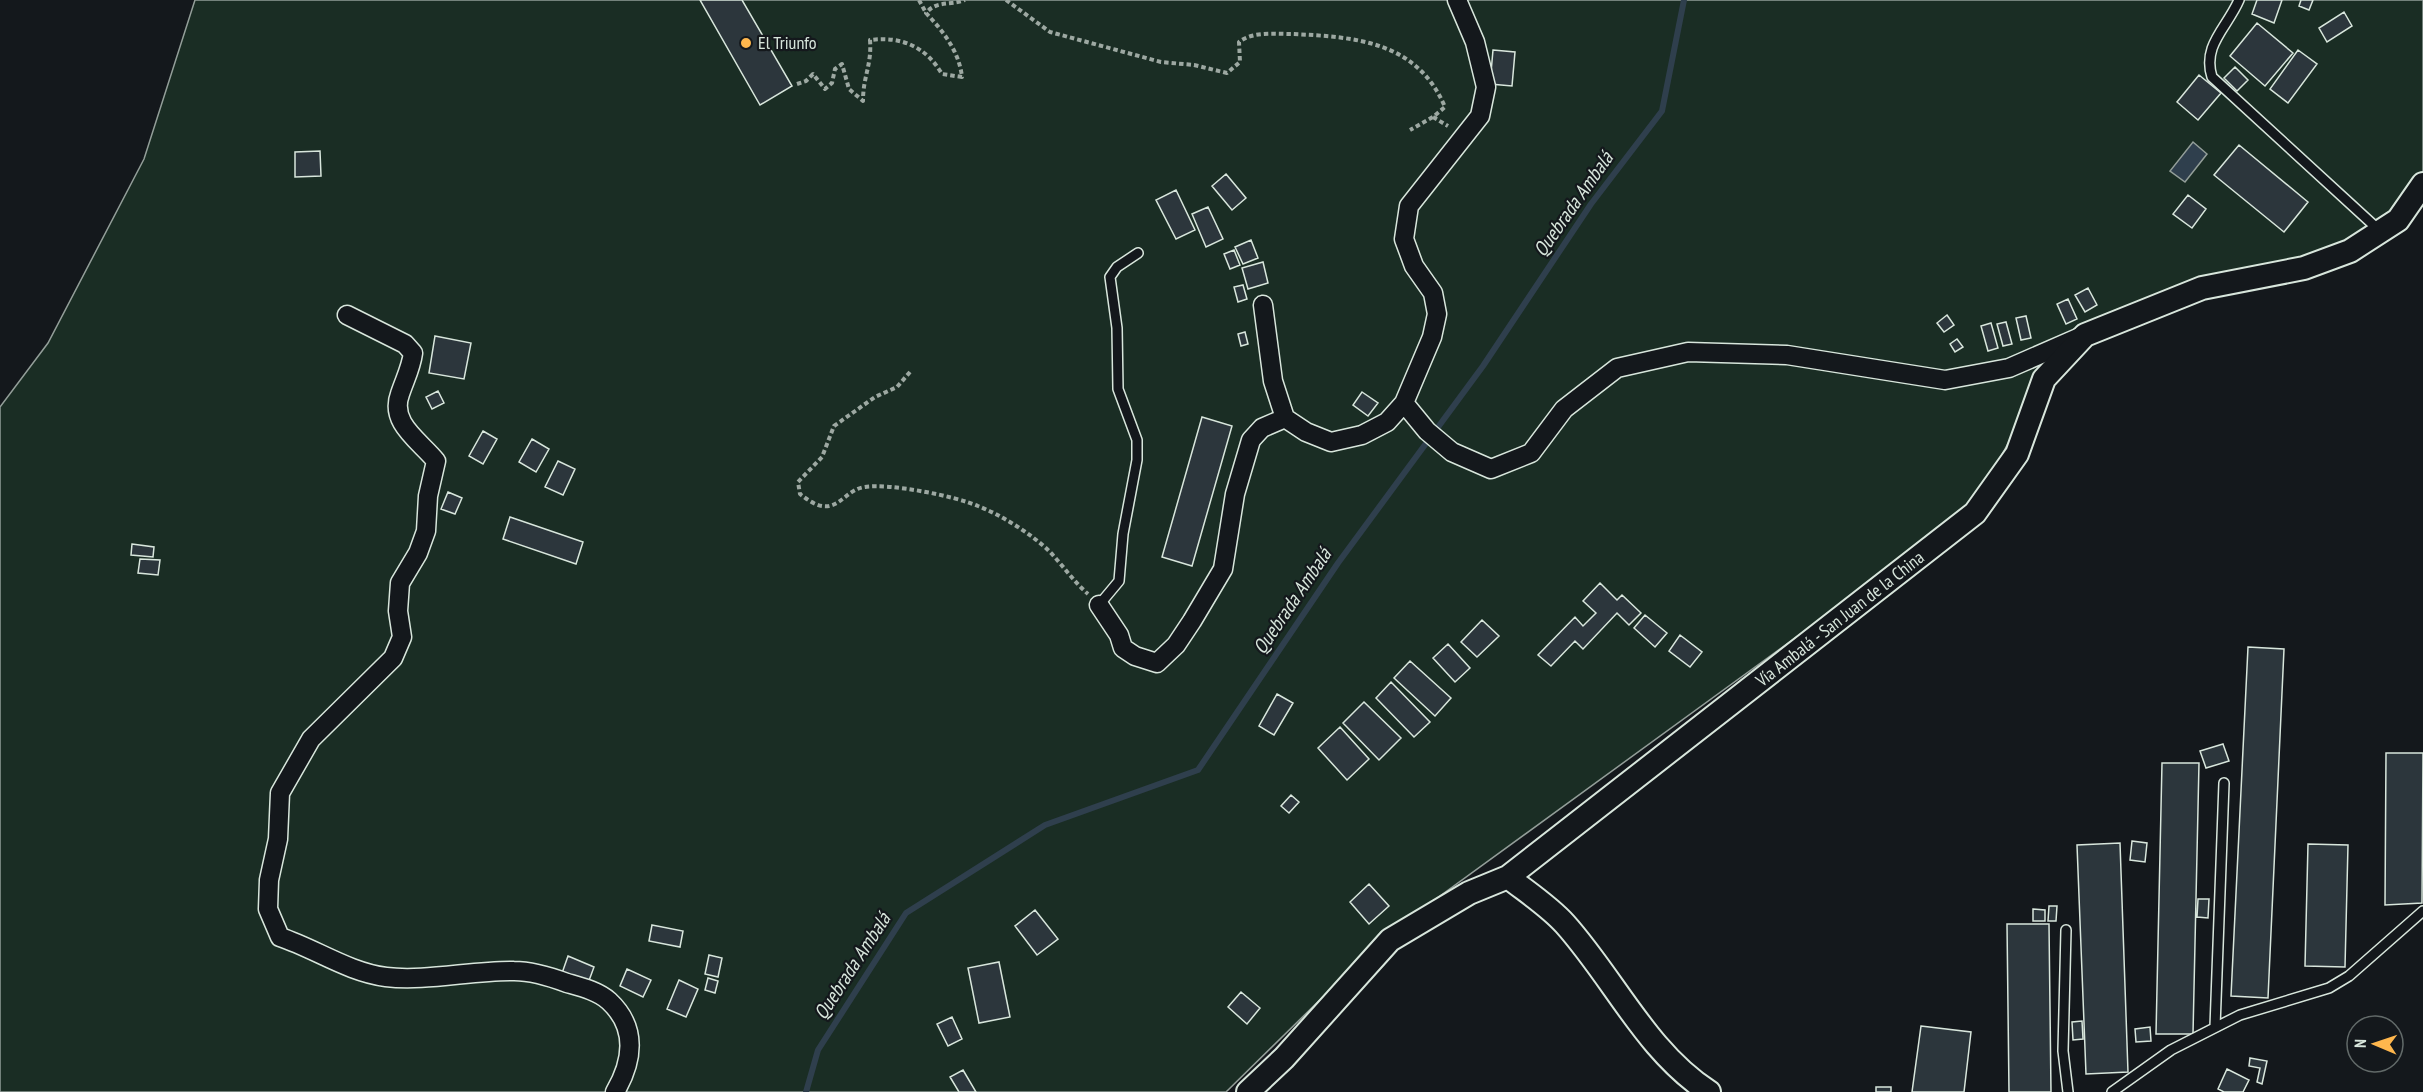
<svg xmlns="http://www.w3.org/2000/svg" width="2423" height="1092" viewBox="0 0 2423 1092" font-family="'PT Sans Narrow',sans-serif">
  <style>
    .green { fill: #1a2d24; stroke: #939e99; stroke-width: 1.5 }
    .water { fill: #2f3f4d; stroke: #939e99; stroke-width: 1.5 }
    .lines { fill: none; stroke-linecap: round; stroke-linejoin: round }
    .stream { stroke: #2f3f4d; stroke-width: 6 }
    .building { fill: #2c363c; stroke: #d8e6dc; stroke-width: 1.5 }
    .service-casing { stroke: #d8e6dc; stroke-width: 12 }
    .minor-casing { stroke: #d8e6dc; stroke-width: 21 }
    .tertiary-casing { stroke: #d8e6dc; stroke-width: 26 }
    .path { stroke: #9da8a2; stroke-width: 4; stroke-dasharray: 4.5 3; stroke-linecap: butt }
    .service { stroke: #14181c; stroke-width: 9 }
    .minor { stroke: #14181c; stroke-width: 18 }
    .tertiary { stroke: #14181c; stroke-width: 22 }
    .poi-dot { fill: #ffb74d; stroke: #14181c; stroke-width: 2 }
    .labels { text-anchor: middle; stroke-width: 4.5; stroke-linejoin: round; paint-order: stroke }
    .poi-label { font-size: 18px; fill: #d8e6dc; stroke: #14181c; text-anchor: start }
    .street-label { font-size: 18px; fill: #d8e6dc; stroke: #14181c }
    .water-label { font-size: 20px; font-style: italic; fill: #d8e6dc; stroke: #14181c }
  </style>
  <rect width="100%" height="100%" fill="#14181c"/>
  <path class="green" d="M 195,0 L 2423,0 L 2423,184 L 2350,251 L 2085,335 L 2044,379 L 1971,510 L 1385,936 L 1226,1092 L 0,1092 L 0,407 L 48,343 L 144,159 Z"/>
  <path class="water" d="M 2193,142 L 2207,154 L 2185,182 L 2170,171 Z"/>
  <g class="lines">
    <path class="stream" d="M 806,1092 L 818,1050 L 906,913 L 1045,825 L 1198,770 L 1338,563 L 1483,366 L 1591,204 L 1662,111 L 1684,0"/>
  </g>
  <path class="building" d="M 700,0 L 742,0 L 792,86 L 760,105 Z
    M 2257,0 L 2282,0 L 2274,23 L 2252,14 Z
    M 2301,0 L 2313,0 L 2309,10 L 2299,6 Z
    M 2344,12 L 2352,26 L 2327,42 L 2319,28 Z
    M 2257,23 L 2293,53 L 2265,86 L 2230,56 Z
    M 1493,50 L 1515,52 L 1512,86 L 1490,84 Z
    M 2298,50 L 2317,64 L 2288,103 L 2270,89 Z
    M 2235,67 L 2248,80 L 2237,91 L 2224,78 Z
    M 2199,75 L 2221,93 L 2198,120 L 2177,102 Z
    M 2239,145 L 2308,202 L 2284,232 L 2214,175 Z
    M 320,151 L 321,176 L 295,177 L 295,152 Z
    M 1226,174 L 1246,198 L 1232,210 L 1212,186 Z
    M 1176,190 L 1195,230 L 1176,239 L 1156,200 Z
    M 2188,195 L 2206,209 L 2192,228 L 2173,214 Z
    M 1208,207 L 1223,239 L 1206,247 L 1192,214 Z
    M 1251,240 L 1258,258 L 1243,264 L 1235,247 Z
    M 1234,250 L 1240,265 L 1230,269 L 1224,254 Z
    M 1263,262 L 1268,283 L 1248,289 L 1242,268 Z
    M 1243,285 L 1247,299 L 1238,302 L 1234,287 Z
    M 2088,288 L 2097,305 L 2085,312 L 2075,295 Z
    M 2068,299 L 2077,319 L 2066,324 L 2057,304 Z
    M 1947,315 L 1954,325 L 1944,332 L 1937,323 Z
    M 2026,316 L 2031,338 L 2021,340 L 2016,318 Z
    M 2006,322 L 2012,344 L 2003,346 L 1997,324 Z
    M 1991,323 L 1998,348 L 1988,351 L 1981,326 Z
    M 1245,332 L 1248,344 L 1241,346 L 1238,334 Z
    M 435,336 L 471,343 L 464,379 L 429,373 Z
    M 1957,339 L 1963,347 L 1955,352 L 1950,344 Z
    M 438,391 L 444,403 L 432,409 L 426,397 Z
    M 1362,392 L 1378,403 L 1368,416 L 1353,405 Z
    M 1202,417 L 1232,426 L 1192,566 L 1162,557 Z
    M 483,431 L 497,439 L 483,464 L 469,456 Z
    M 532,439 L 549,449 L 536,472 L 519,462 Z
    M 558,461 L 575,469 L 563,495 L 545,487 Z
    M 448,492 L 462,498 L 455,514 L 441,509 Z
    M 510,517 L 583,542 L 576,564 L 503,539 Z
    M 132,544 L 154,547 L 153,557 L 131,555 Z
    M 140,559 L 160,560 L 158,575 L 138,573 Z
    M 1600,583 L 1617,600 L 1622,595 L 1641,613 L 1629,625 L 1617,613 L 1583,649 L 1575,641 L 1551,666 L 1538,655 L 1575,617 L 1583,626 L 1596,613 L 1583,601 Z
    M 1645,615 L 1667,633 L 1655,647 L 1634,628 Z
    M 1482,620 L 1499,636 L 1477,657 L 1461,642 Z
    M 1680,635 L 1702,652 L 1690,667 L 1669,651 Z
    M 1448,644 L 1470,668 L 1455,682 L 1433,658 Z
    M 2248,647 L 2284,649 L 2268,998 L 2231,996 Z
    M 1410,661 L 1451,698 L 1435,716 L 1394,678 Z
    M 1391,682 L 1430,722 L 1414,737 L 1376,698 Z
    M 1277,694 L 1293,703 L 1274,735 L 1259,726 Z
    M 1364,702 L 1401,738 L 1379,760 L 1343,723 Z
    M 1340,727 L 1369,759 L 1347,780 L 1318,748 Z
    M 2223,744 L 2229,761 L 2206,768 L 2200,751 Z
    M 2386,753 L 2423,753 L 2422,903 L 2385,905 Z
    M 2162,763 L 2199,763 L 2193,1034 L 2156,1034 Z
    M 1291,795 L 1299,802 L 1289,813 L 1281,806 Z
    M 2132,841 L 2147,843 L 2145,862 L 2130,860 Z
    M 2120,843 L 2128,1072 L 2086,1074 L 2077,845 Z
    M 2308,844 L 2348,845 L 2345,967 L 2305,966 Z
    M 1369,884 L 1389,906 L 1369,924 L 1350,902 Z
    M 2198,899 L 2209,899 L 2208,918 L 2197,917 Z
    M 2049,906 L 2057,906 L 2056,921 L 2048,921 Z
    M 2033,909 L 2045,910 L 2045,921 L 2033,921 Z
    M 1035,910 L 1058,939 L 1037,955 L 1015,926 Z
    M 2007,924 L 2049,924 L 2051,1092 L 2009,1092 Z
    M 652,925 L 683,931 L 680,947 L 649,941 Z
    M 709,955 L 722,958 L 718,977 L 705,974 Z
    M 568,956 L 594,967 L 587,986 L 561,976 Z
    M 999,962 L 1010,1017 L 979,1023 L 968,968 Z
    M 627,969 L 651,980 L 643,997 L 620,986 Z
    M 708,978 L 718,981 L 715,993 L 705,990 Z
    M 679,980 L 698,989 L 686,1017 L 667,1009 Z
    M 1241,992 L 1260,1008 L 1247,1024 L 1228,1007 Z
    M 952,1017 L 962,1039 L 948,1046 L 937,1024 Z
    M 2082,1021 L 2083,1039 L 2073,1040 L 2072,1022 Z
    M 1921,1026 L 1971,1032 L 1964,1092 L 1912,1092 Z
    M 2150,1027 L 2151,1041 L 2136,1042 L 2135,1029 Z
    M 2250,1058 L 2267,1061 L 2262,1084 L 2257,1082 L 2260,1068 L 2249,1066 Z
    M 2227,1069 L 2249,1080 L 2243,1092 L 2224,1092 L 2218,1089 Z
    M 963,1070 L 976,1092 L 959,1092 L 950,1077 Z
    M 1876,1087 L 1891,1087 L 1891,1092 L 1876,1092 Z"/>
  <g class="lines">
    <defs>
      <path id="service" d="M 2239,0 C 2227,28 2202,45 2212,77 L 2380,231
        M 1099,605 L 1119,581 L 1123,534 L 1137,460 L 1137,440 L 1118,389 L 1117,328 L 1110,277 L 1117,267 L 1138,253
        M 2066,930 L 2063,1051 L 2068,1092
        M 2215,1027 L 2224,783
        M 2112,1092 L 2171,1050 L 2240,1015 L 2329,988 L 2349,976 L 2423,911"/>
      <path id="minor" d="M 1263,305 L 1273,381 L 1285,418 L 1306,432 L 1331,442 L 1362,435 L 1387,422 L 1404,403 L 1432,337 L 1437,314 L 1433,293 L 1414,266 L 1404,239 L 1409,206 L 1480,116 L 1486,87 L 1475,42 L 1457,0
        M 347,315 L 405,344 L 413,353 C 411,368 405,379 400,394 C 389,423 420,441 436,461 L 428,496 L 426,531 L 418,553 L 400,583 L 398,611 L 402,637 L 393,658 L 311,739 L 280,793 L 278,839 L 269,880 L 268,909 L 280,937 C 316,949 348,972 386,977 C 425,982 474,970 514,971 C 531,971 551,977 567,983 C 581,987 598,991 609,1001 C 638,1028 633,1061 615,1092
        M 1404,403 L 1427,431 L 1452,452 L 1491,469 L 1531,453 L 1564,409 L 1617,368 L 1688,352 L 1787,355 L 1945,380 L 2009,368 L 2080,337
        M 1099,605 L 1119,635 L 1123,648 L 1135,656 L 1157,663 L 1176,645 L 1192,621 L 1223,569 L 1235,494 L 1251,440 L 1262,428 L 1285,418"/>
      <path id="tertiary" d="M 1508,877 C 1527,892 1550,907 1565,924 C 1615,980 1646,1051 1709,1092
        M 1248,1092 L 1284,1058 L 1390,940 L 1469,893 L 1508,877 L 1975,513 L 2017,454 L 2044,379 L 2085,335 L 2202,288 L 2304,268 L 2350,251 L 2398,220 L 2423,184"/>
    </defs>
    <use href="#service" class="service-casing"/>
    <use href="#minor" class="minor-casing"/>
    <use href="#tertiary" class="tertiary-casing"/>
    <path class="path" d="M 919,0 L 926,13
      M 1006,0 L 1050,32 L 1161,62 L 1194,65 L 1227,73 L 1240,62 L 1239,42 C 1253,31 1275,34 1293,34 C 1355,37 1417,41 1445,107 L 1433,117 L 1410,130
      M 797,84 L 806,81 L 813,74 L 825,89 L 832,83 L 835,69 L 842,64 L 849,89 L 863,101 C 863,76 872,65 870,40 C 902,36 926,47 942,74 L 962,77 C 959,51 943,31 926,13 C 937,0 949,6 965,0
      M 1433,117 L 1448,126
      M 910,372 L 897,387 L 875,397 L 834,426 L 822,457 L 798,482 L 800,494 C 808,500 818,508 829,506 C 843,503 849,489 865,487 C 889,483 955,496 978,506 C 1001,515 1030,533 1048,550 C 1062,564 1073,581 1088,594"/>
    <use href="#service" class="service"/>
    <use href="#minor" class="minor"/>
    <use href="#tertiary" class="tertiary"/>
  </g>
  <circle class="poi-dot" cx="746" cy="43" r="6"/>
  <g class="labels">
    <g class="poi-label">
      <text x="758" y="49">El Triunfo</text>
    </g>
    <g class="street-label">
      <text transform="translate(1840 619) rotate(-38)" y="6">Vía Ambalá - San Juan de la China</text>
    </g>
    <g class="water-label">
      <text transform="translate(1573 204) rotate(-55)" y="7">Quebrada Ambalá</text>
      <text transform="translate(1292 601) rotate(-56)" y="7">Quebrada Ambalá</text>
      <text transform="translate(852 966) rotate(-57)" y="7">Quebrada Ambalá</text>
    </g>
  </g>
  <g transform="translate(2375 1044) rotate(272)"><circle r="28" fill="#14181c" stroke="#626a69" stroke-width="1.5"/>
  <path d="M0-4.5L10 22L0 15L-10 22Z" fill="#ffb74d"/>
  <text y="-9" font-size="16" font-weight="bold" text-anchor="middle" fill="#d8e6dc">N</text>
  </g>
</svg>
